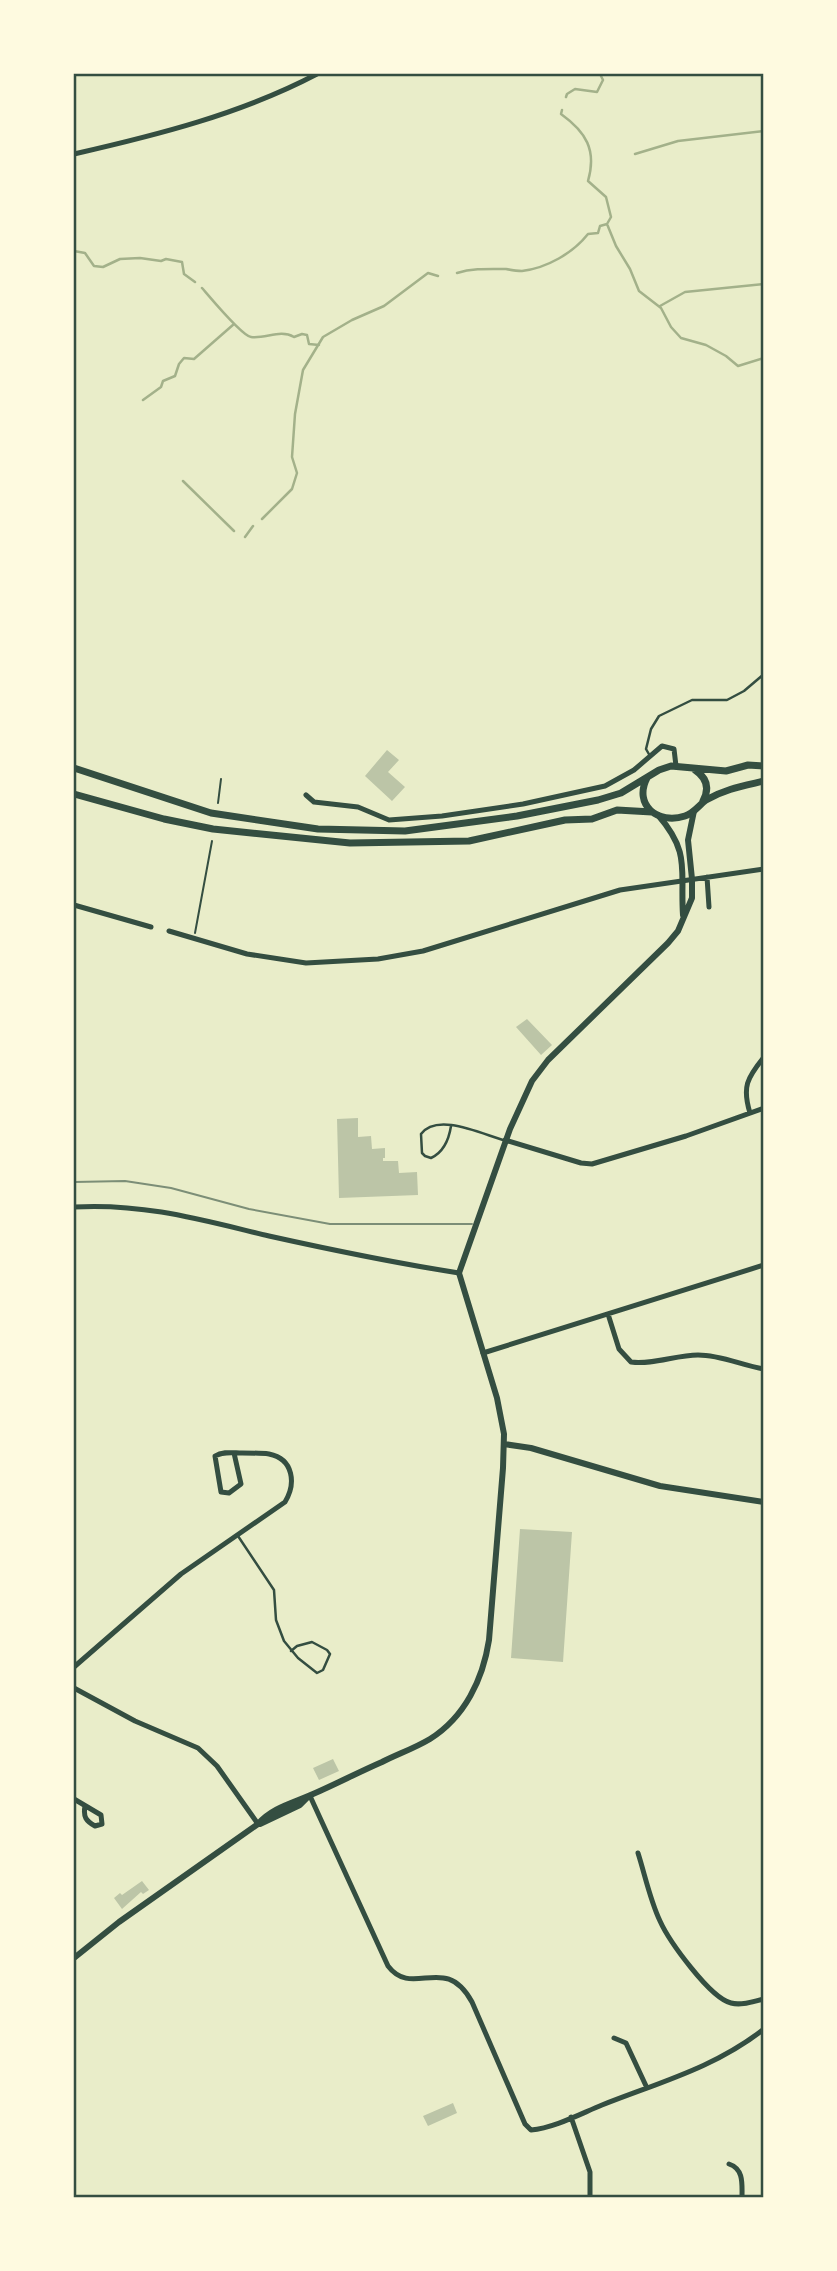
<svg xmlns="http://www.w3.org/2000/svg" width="837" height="2271" viewBox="0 0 837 2271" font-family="Figtree,sans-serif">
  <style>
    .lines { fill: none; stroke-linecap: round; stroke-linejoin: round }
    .stream { stroke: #a3b18a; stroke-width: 2.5 }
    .building { fill: #bcc5a7 }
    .path { stroke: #344e41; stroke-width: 2 }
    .service { stroke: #344e41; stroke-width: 2.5 }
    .minor { stroke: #344e41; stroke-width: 5 }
    .tertiary { stroke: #344e41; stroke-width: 6 }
    .secondary { stroke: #344e41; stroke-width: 7 }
    .tram { stroke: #7c8e77; stroke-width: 2 }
    .neatline { fill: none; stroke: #344e41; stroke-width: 2.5 }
  </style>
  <rect width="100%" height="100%" fill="#e9edc9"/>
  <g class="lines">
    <path class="stream" d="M 566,97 L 567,94 L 575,89 L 597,92 L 603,80 L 600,74
      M 635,154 L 678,141 L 764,131
      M 607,224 L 616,246 L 630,269 L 639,291 L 661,308 L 671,327 L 681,338 L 706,345 L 726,356 L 738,366 L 764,358
      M 74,251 L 85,253 L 94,266 L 103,267 L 120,259 L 140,258 L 161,261 L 166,259 L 182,262 L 184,274 L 195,282
      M 457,273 C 473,268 489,269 506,269 C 511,270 517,271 522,271 C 547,268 573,253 588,234 L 598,233 L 600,226 L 607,224 L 611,217 L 606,197 L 588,181 C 597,150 586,132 561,114 L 562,110
      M 202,288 C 209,296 242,336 251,337 C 266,339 280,329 294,337 L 302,334 L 307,335 L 309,344 L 319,345
      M 660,306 L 685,292 L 764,284
      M 143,400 L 161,387 L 163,381 L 175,376 L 179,364 L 184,358 L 194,359 L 234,324
      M 183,481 L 234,531
      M 262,519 L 292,489 L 297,473 L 292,457 L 295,414 L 303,370 L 323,337 L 352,320 L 384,306 L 428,273 L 438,276
      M 245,537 L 253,526"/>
  </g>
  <path class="building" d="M 387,750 L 399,760 L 388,772 L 405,787 L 392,801 L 365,776 Z
    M 527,1019 L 552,1045 L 541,1055 L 516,1027 Z
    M 358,1118 L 358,1137 L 371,1136 L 372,1149 L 385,1148 L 385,1158 L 383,1158 L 383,1161 L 398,1161 L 399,1173 L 417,1172 L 418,1195 L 339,1198 L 337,1119 Z
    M 520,1529 L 572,1532 L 563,1662 L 511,1658 Z
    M 333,1759 L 339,1771 L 319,1780 L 313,1768 Z
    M 142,1881 L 149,1890 L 143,1894 L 141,1892 L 122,1909 L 114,1898 L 120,1893 L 122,1895 Z
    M 453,2103 L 457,2113 L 428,2126 L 423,2116 Z"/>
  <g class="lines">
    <path class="path" d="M 218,803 L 221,779
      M 195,933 L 212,841"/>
    <path class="service" d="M 650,756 L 646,749 L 651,729 L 659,716 L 692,700 L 727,700 L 744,691 L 764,674
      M 451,1126 C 449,1139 444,1152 431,1158 L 425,1156 L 422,1153 L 421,1134 C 437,1112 482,1134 503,1140
      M 238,1536 L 274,1590 L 276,1620 L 284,1641 L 298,1658 L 317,1673 L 323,1670 L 330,1654 L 327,1650 L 312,1642 L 297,1646 L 291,1651"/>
    <path class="minor" d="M 74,154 C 157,135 241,114 317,74
      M 306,795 L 314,802 L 358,807 L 389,820 L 442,816 L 523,804 L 605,786 L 634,770 L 662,746 L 674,749 L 676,766
      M 707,877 L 709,907
      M 74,905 L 151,927
      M 169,931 L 247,954 L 306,963 L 378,959 L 423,951 L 620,890 L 764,869
      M 750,1113 C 742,1087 747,1078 764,1057
      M 505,1140 L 581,1163 L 592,1164 L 686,1136 L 764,1108
      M 74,1207 C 144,1203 202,1220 269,1236 C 332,1250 395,1263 459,1273
      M 608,1314 L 619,1349 L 631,1362 C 653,1365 676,1355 698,1355 C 721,1355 741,1365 764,1369
      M 483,1353 L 764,1265
      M 74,1667 L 181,1574 L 285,1502 C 296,1484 294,1459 269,1454 C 261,1453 251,1453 242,1453 C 233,1453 223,1451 215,1456 L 221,1492 L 229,1493 L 241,1484 L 234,1453
      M 74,1688 L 135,1721 L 198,1748 L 217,1766 L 258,1824
      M 310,1796 L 388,1966 C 413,1999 445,1952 472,2002 L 525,2124 L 531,2130 C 554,2128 580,2114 602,2105 C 660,2082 714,2068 764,2029
      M 74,1799 L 101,1815 L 102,1824 L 95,1826 C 86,1821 83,1817 85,1806
      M 638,1853 C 645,1875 650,1900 660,1921 C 669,1941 710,1998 731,2003 C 742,2006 754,2001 764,1999
      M 614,2038 L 626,2043 L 647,2088
      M 571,2117 L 590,2172 L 590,2198
      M 729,2164 C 744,2169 742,2184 742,2198"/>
    <path class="tertiary" d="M 658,815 C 691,853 680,870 683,915
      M 504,1444 L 531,1448 L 660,1486 L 764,1502
      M 260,1824 L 300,1805 L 308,1797
      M 74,1958 L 119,1922 L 258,1824 C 273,1807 294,1803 313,1794 C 336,1784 359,1772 382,1762 C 398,1754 415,1748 430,1739 C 465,1717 483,1679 489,1640 L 503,1468 L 504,1434 L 497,1398 L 459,1273 L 510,1129 L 532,1081 L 548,1060 L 668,943 L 678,931 L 692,898 L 692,879 L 688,840 L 694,811"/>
    <path class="secondary" d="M 74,768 L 211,813 L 318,829 L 405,831 L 517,816 L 598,800 L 621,793 L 659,770 L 671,766 L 726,771 L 748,765 L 764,766
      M 695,770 C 707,778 710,788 703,801
      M 647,778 C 633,805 658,825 685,816 C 694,813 699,805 706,800 C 725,789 743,786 764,781
      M 74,794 L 164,819 L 213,829 L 350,843 L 469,841 L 565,820 L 592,819 L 617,810 L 652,812"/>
    <path class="tram" d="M 74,1182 L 125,1181 L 171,1188 L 249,1209 L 330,1224 L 472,1224"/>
  </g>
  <rect width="837" height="2271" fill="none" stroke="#fefae0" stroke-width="150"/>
  <rect x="75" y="75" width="687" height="2121" class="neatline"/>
</svg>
